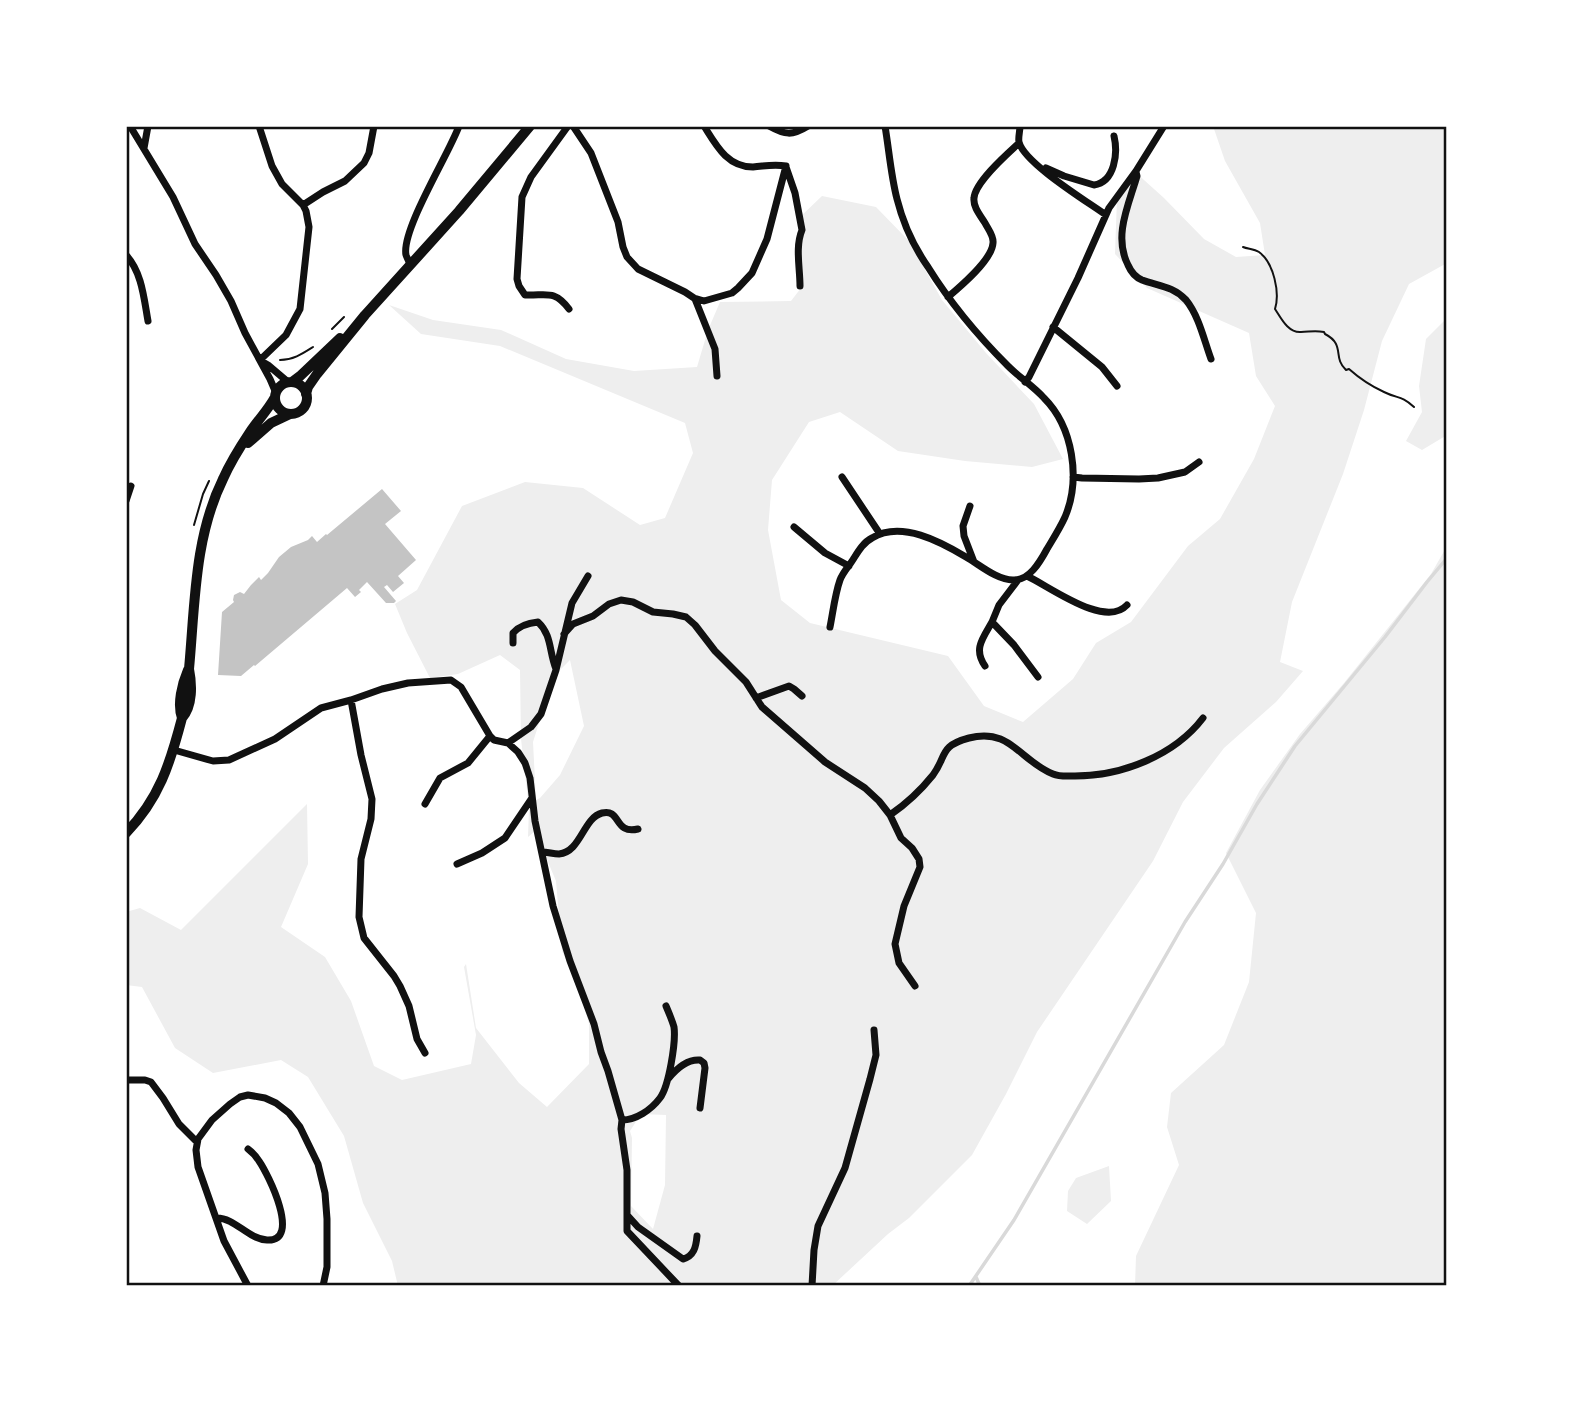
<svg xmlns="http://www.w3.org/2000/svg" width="1573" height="1412" viewBox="0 0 1573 1412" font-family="Manrope,sans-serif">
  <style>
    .green { fill: #eee; fill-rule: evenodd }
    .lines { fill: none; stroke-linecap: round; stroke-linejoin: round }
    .stream { stroke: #d9d9d9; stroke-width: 3.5 }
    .building { fill: #c4c4c4 }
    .path { stroke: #111; stroke-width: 2 }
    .minor { stroke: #111; stroke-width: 7 }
    .primary { stroke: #111; stroke-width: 10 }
    .neatline { fill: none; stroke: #111; stroke-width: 2.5 }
  </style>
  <rect width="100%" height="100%" fill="#fff"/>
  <path class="green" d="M 1213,126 L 1447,126 L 1447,263 L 1409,284 L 1382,341 L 1364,410 L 1343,474 L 1292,602 L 1280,662 L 1303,671 L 1276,702 L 1224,748 L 1183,802 L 1153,861 L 1037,1032 L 1006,1094 L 972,1155 L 909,1218 L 888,1234 L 832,1286 L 398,1286 L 392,1261 L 363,1203 L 344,1136 L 308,1077 L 281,1060 L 213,1073 L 175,1048 L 142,987 L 126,985 L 126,912 L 140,908 L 181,930 L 307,804 L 308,864 L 281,927 L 325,957 L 351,1001 L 374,1066 L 402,1080 L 471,1064 L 476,1035 L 464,967 L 466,964 L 476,1028 L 519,1083 L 547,1107 L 589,1064 L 589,1024 L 578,986 L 562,951 L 556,881 L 535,831 L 528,837 L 529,808 L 521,739 L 520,670 L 500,655 L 458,674 L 430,678 L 407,633 L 395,604 L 417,590 L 462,506 L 525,482 L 583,488 L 640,525 L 665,518 L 693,453 L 685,423 L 500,346 L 421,334 L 389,305 L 433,320 L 501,330 L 566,359 L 634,371 L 697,367 L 708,330 L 720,302 L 791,301 L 801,288 L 799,218 L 822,196 L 876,207 L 909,241 L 942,300 L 986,353 L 1034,404 L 1063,459 L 1032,467 L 965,461 L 898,451 L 840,412 L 809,422 L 772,480 L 768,530 L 781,600 L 810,623 L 948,656 L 984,706 L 1023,722 L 1073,679 L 1096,643 L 1131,622 L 1188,546 L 1220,519 L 1254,459 L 1275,406 L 1256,376 L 1249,333 L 1147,288 L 1115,254 L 1117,198 L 1134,171 L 1164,198 L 1204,239 L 1236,257 L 1265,255 L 1260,223 L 1225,161 ZM 570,660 L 584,726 L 560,775 L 540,798 L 536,800 L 533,742 L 554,676 ZM 641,1114 L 666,1115 L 665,1185 L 653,1229 L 631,1206 L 632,1138 L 630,1131 Z
    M 1447,318 L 1447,435 L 1422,450 L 1406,441 L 1422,412 L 1419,386 L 1426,339 Z
    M 1447,546 L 1447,1286 L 1135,1286 L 1136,1256 L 1179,1165 L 1167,1127 L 1171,1093 L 1224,1045 L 1249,982 L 1256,913 L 1226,853 L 1260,790 L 1300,734 L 1344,683 L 1431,574 Z
    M 1109,1166 L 1111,1201 L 1087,1224 L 1067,1211 L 1068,1191 L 1076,1178 Z"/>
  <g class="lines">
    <path class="stream" d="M 976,1277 L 980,1286
      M 969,1286 L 1014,1220 L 1185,922 L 1223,864 L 1257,804 L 1295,746 L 1385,637 L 1427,582 L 1447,558"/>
  </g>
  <path class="building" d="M 382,489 L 401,511 L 385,524 L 416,560 L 398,576 L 404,583 L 393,592 L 387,585 L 384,587 L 396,601 L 394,603 L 386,603 L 367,582 L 359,590 L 361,592 L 355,597 L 347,588 L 255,666 L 254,665 L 241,676 L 218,675 L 222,612 L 234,602 L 233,600 L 234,595 L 240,592 L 244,594 L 251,585 L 259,577 L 261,580 L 268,573 L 279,557 L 291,547 L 308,540 L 312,536 L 317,542 L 326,534 L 327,535 Z"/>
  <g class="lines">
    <path class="path" d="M 1243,247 C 1248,249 1254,249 1259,252 C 1274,263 1280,293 1275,309 C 1281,318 1288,333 1301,332 C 1309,332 1314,330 1324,332 L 1325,334 C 1346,345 1332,357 1346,370 L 1349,369 C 1358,377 1373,387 1384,392 C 1398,399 1401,395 1414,407
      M 332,329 L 344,317
      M 280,360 C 293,360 302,354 313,347
      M 194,525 L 203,494 L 209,481"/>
    <path class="minor" d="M 130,126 L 173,197 L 195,244 L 216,275 L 231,301 L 245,333 L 270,379 L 276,393
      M 259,126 L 272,166 L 282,184 L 303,205 L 306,211 L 309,227 L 300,309 L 286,335 L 260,360
      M 568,126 L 531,177 L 522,197 L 517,279 L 519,286 L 525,295 C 546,296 554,289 569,309
      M 573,126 L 591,153 L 618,222 L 623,247 L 627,257 L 638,269 L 685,292 L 694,298 L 704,301 L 732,293 L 738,288 L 752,273 L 767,239 L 786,166
      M 704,126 C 716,145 727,167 753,167 C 766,166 773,164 786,166
      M 769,126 C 785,135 792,136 808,126
      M 1020,126 C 1020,131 1018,138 1019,142 C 1024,163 1088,202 1106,215
      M 144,148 L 148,126
      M 786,167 L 795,193 L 802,230 C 795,247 800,268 800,286
      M 1046,168 L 1064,176 L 1094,185 C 1115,182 1118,153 1114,136
      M 1136,172 L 1137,176 C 1129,204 1113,236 1128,265 C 1131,272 1135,277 1142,280 C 1158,286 1173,286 1186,300 C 1199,316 1204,340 1211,359
      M 303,205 L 323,192 L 345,181 L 364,163 L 369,153 L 374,126
      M 126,255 C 142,272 144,299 148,321
      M 410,265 C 410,263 406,256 406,255 C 401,230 449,154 459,126
      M 948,297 C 961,286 992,260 993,243 C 994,236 988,229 985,223 C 980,215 973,207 974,198 C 975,182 1007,154 1019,143
      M 695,299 L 715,349 L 717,376
      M 1053,327 L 1102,367 L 1117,386
      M 261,361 L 268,365 L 288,382
      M 1025,382 L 1029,377 L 1078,278 L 1109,208 L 1136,171 L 1164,126
      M 842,477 L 880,534
      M 1073,477 L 1082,478 L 1139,479 L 1158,478 L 1185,472 L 1199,462
      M 126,501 L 131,486
      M 970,506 L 963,526 L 964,536 L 974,562
      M 794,527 L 825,553 L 849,566
      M 1027,576 C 1049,586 1105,629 1127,605
      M 1018,580 L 999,605 L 992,622 L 1014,645 L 1038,677
      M 830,627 C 833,612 835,594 840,580 C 843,572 850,565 854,558 C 859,550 864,542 872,538 C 901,520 941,542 966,557 C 980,565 997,580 1013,580 C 1029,581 1040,562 1047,549 C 1053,539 1060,528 1065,517 C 1081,479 1073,427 1044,398 C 1033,386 1019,377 1008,366 C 977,335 951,304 928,267 C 914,247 903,223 897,199 C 891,176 889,150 885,126
      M 564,634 L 573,624 L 593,616 L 609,604 L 621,600 L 633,602 L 653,612 L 673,614 L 686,617 L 695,625 L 715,651 L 746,682 L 762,707 L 825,762 L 865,788 L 879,801 L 890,815 L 901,838 L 912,848 L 919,859 L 920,867 L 904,906 L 895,944 L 899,963 L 915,986
      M 513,643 L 513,633 C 519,626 528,623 538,622 C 552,635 549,652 556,669
      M 985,666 C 973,649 983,638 992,622
      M 756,698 L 789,686 L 794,689 L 802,696
      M 351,700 L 382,689 L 408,683 L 451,680 L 461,687 L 490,736 L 494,740 L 508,743 L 518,752 L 525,763 L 530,778 L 535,821 L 553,906 L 570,961 L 594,1024 L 601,1052 L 608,1071 L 622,1120 L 621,1129 L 627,1170 L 627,1231 L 679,1286
      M 508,743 L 531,727 L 541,714 L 556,670 L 572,603 L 588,576
      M 174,750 L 213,761 L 229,760 L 275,739 L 321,708 L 351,700 L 361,755 L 372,799 L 371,819 L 361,859 L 359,917 L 364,938 L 394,976 L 400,986 L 409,1006 L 417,1039 L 425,1053
      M 425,804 L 440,778 L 468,763 L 490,736
      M 890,815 C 906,804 921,790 933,775 C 947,756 939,746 969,738 C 1010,727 1020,761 1053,774 C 1060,777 1067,776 1075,776 C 1121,776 1174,756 1203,718
      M 542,852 C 548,852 553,854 559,854 C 581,852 583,818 602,813 C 621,808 614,835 638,829
      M 457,864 L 482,853 L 505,838 L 532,798
      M 668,1079 C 676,1069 687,1059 700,1060 L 704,1063 L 705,1068 L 700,1108
      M 126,1080 L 145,1080 L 151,1082 L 163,1098 L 179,1124 L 197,1142
      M 622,1120 C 636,1120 651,1110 660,1098 C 669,1086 676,1042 674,1027 C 672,1020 669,1013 666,1006
      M 628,1216 L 638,1227 L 683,1259 C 694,1256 696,1247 697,1236
      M 217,1218 C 235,1218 248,1239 267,1240 C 302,1242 268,1174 259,1161 C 256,1156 252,1152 248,1149
      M 248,1286 L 224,1241 L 198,1167 L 196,1150 L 198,1139 L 212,1120 L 230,1104 L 240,1097 L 248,1095 L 265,1098 L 276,1103 L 289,1113 L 300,1127 L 318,1164 L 325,1193 L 327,1219 L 327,1267 L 323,1286
      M 812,1286 L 814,1250 L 818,1226 L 845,1168 L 870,1079 L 876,1055 L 874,1030"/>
    <path class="primary" d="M 292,382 L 300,376 L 340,338
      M275 398a16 16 0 1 1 32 0a16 16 0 1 1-32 0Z
      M 306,394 L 308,387 L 317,374 L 365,315 L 459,211 L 530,126
      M 248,443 L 271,423 L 290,414
      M 182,718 C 177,704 182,684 188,670
      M 126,833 C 159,799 170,764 182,718 C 193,706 192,684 189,669 C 195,605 194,538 223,479 C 230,463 240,447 250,432 C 258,420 268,410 275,397"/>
  </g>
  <rect width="1573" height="1412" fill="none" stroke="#ffffff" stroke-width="256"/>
  <rect x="128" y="128" width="1317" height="1156" class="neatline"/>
</svg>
